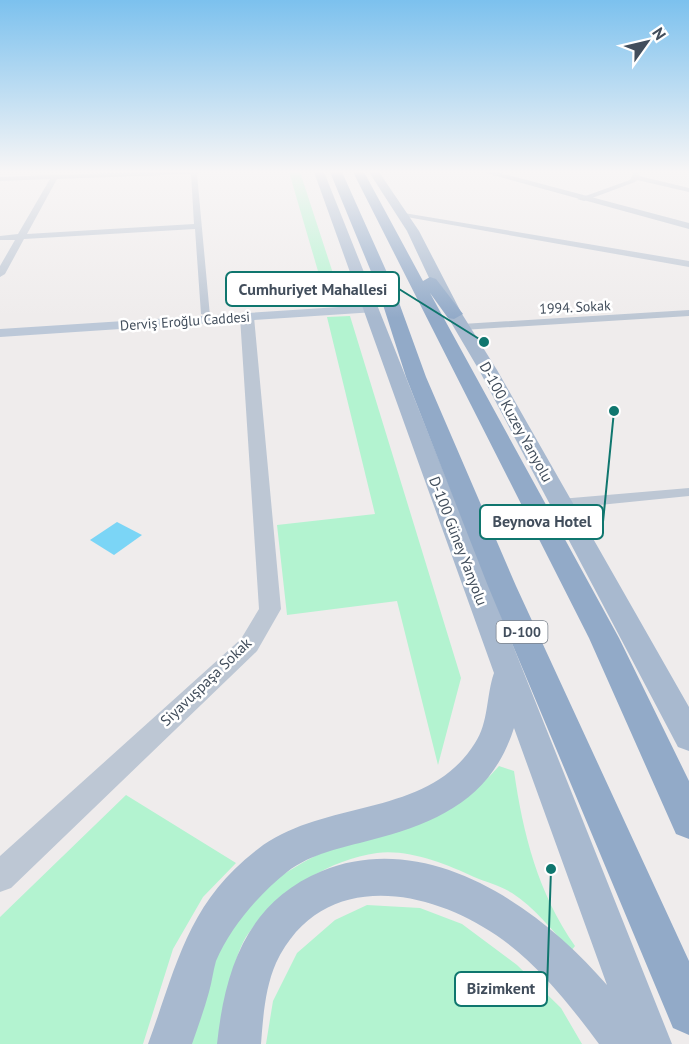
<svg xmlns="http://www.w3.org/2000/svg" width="689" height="1044" viewBox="0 0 689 1044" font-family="'PT Sans',sans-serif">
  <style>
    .green { fill: #b3f3d0 }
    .water { fill: #7bd5f6 }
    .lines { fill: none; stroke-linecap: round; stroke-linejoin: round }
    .minor { fill: #bdc7d4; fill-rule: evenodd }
    .tertiary { fill: #bdc7d4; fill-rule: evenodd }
    .secondary { fill: #bcc8d8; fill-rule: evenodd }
    .primary { fill: #a8b9cf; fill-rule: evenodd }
    .trunk { fill: #92aac8; fill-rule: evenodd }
    .labels { text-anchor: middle; stroke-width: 5; stroke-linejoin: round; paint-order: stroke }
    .far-street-label { font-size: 14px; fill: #424e5c; stroke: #fff }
    .shield { fill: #fff; stroke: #7b838d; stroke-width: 1.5 }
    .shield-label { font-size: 14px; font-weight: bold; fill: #424e5c }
    .street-label { font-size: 15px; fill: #424e5c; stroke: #fff }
    .leader { fill: none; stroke: #0f766e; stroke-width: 2 }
    .callout-dot { fill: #0f766e; stroke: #fff; stroke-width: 2 }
    .callout { fill: #fff; stroke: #0f766e; stroke-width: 2 }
    .callout-label { font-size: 16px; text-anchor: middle; font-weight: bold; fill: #424e5c }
  </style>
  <rect width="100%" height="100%" fill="#efecec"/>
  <path class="green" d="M 289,172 L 300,172 L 342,301 L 327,302 Z
    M 350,316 L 461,678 L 438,765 L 397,601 L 287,615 L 277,525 L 375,514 L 327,317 Z
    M 499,766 L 514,771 C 523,834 538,893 575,946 L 571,951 C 554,932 534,907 512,893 C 501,886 486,882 474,877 C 446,864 409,849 377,853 C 327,860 277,893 248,934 C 231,958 225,1014 219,1044 L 189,1044 C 198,1011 214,936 236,912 C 257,889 302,861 330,849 C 390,825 455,818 499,766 Z
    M 126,795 L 236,863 L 203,897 L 173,949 L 143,1044 L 0,1044 L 0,917 Z
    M 367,905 L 420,908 L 462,924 L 517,965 L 561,1008 L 582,1044 L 266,1044 L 273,1001 L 297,953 L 335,920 Z"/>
  <path class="water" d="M 117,522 L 142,535 L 114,555 L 90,540 Z"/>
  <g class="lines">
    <path class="minor" d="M 136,172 L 204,172 L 197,174 L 210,316 L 201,314 L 195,229 L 24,239 L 5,274 L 0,277 L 0,266 L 15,240 L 0,240 L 0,236 L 18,234 L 50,179 L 0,181 L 0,177 ZM 191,174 L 194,224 L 27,234 L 57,179 Z
      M 634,172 L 640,172 L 639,176 L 689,188 L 689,192 L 637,180 L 635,182 L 584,201 L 577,199 L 630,180 Z
      M 398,212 L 689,261 L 689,267 L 401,216 Z
      M 689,310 L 689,316 L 462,330 L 457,327 L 462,324 Z
      M 689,488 L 689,496 L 560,509 L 553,504 L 560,499 Z"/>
    <path class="tertiary" d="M 482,172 L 497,172 L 689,223 L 689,229 Z
      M 247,313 L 254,317 L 281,609 L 257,651 L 11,888 L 0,892 L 0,856 L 241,639 L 259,609 L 240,317 Z"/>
    <path class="secondary" d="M 370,305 L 375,306 L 375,312 L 0,337 L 0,329 Z"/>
    <path class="primary" d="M 314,172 L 324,172 L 672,1044 L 599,1044 C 570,1005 537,963 496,935 C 424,886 320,870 276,963 C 265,988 263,1018 261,1044 L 217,1044 C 225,969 247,902 322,871 C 428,828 540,907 607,985 L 514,728 C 492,798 438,823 371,840 C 341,848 312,853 287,872 C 259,894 230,928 216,961 C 213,971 212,982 209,992 C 204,1010 198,1027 192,1044 L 148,1044 C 177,966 187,903 258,849 C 324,798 428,819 475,743 C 489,722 486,696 494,673 Z
      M 369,172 L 379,172 L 419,231 L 462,314 L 497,370 L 689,707 L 689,751 L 678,747 L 479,370 L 446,314 L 407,231 Z"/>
    <path class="trunk" d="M 330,172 L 342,172 L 393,286 L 426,377 L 516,586 L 689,961 L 689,1035 L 673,1028 L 488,586 L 406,377 L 377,286 Z
      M 353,172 L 364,172 L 423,281 L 430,277 L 436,279 L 463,314 L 454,319 L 448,318 L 430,293 L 619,638 L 689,781 L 689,839 L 676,834 L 589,638 Z"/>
  </g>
  <linearGradient id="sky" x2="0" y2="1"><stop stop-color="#7cc1ee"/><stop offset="0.54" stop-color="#f8f6f6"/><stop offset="1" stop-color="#f8f6f6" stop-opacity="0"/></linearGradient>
  <rect width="689" height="318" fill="url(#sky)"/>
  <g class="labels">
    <g class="far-street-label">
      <text transform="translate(575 307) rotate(-3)" y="5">1994. Sokak</text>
      <text transform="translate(185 321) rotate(-4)" y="5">Derviş Eroğlu Caddesi</text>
    </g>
    <rect class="shield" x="496.5" y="621" width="51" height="22" rx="4.5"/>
    <g class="shield-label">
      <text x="522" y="637">D-100</text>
    </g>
    <g class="street-label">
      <text transform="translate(516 422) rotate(61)" y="5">D-100 Kuzey Yanyolu</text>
      <text transform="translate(458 541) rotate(69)" y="5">D-100 Güney Yanyolu</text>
      <text transform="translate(206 682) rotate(-44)" y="5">Siyavuşpaşa Sokak</text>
    </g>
  </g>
  <path class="leader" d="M484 342L399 289M614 411L603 522M551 869L547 989"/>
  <g class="callout-dot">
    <circle cx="484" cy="342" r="6"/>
    <circle cx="614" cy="411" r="6"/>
    <circle cx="551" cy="869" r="6"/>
  </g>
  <g class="callout">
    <rect x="226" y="272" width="173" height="34" rx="6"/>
    <rect x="480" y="505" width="123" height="34" rx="6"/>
    <rect x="455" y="972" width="92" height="34" rx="6"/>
  </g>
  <g class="callout-label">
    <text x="313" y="295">Cumhuriyet Mahallesi</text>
    <text x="542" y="527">Beynova Hotel</text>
    <text x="501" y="994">Bizimkent</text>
  </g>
  <g transform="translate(647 42) rotate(56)" stroke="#ffffff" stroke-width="4.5" paint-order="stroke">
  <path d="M0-4.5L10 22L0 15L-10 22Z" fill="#424e5c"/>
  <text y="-9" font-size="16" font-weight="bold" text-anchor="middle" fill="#424e5c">N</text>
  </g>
</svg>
